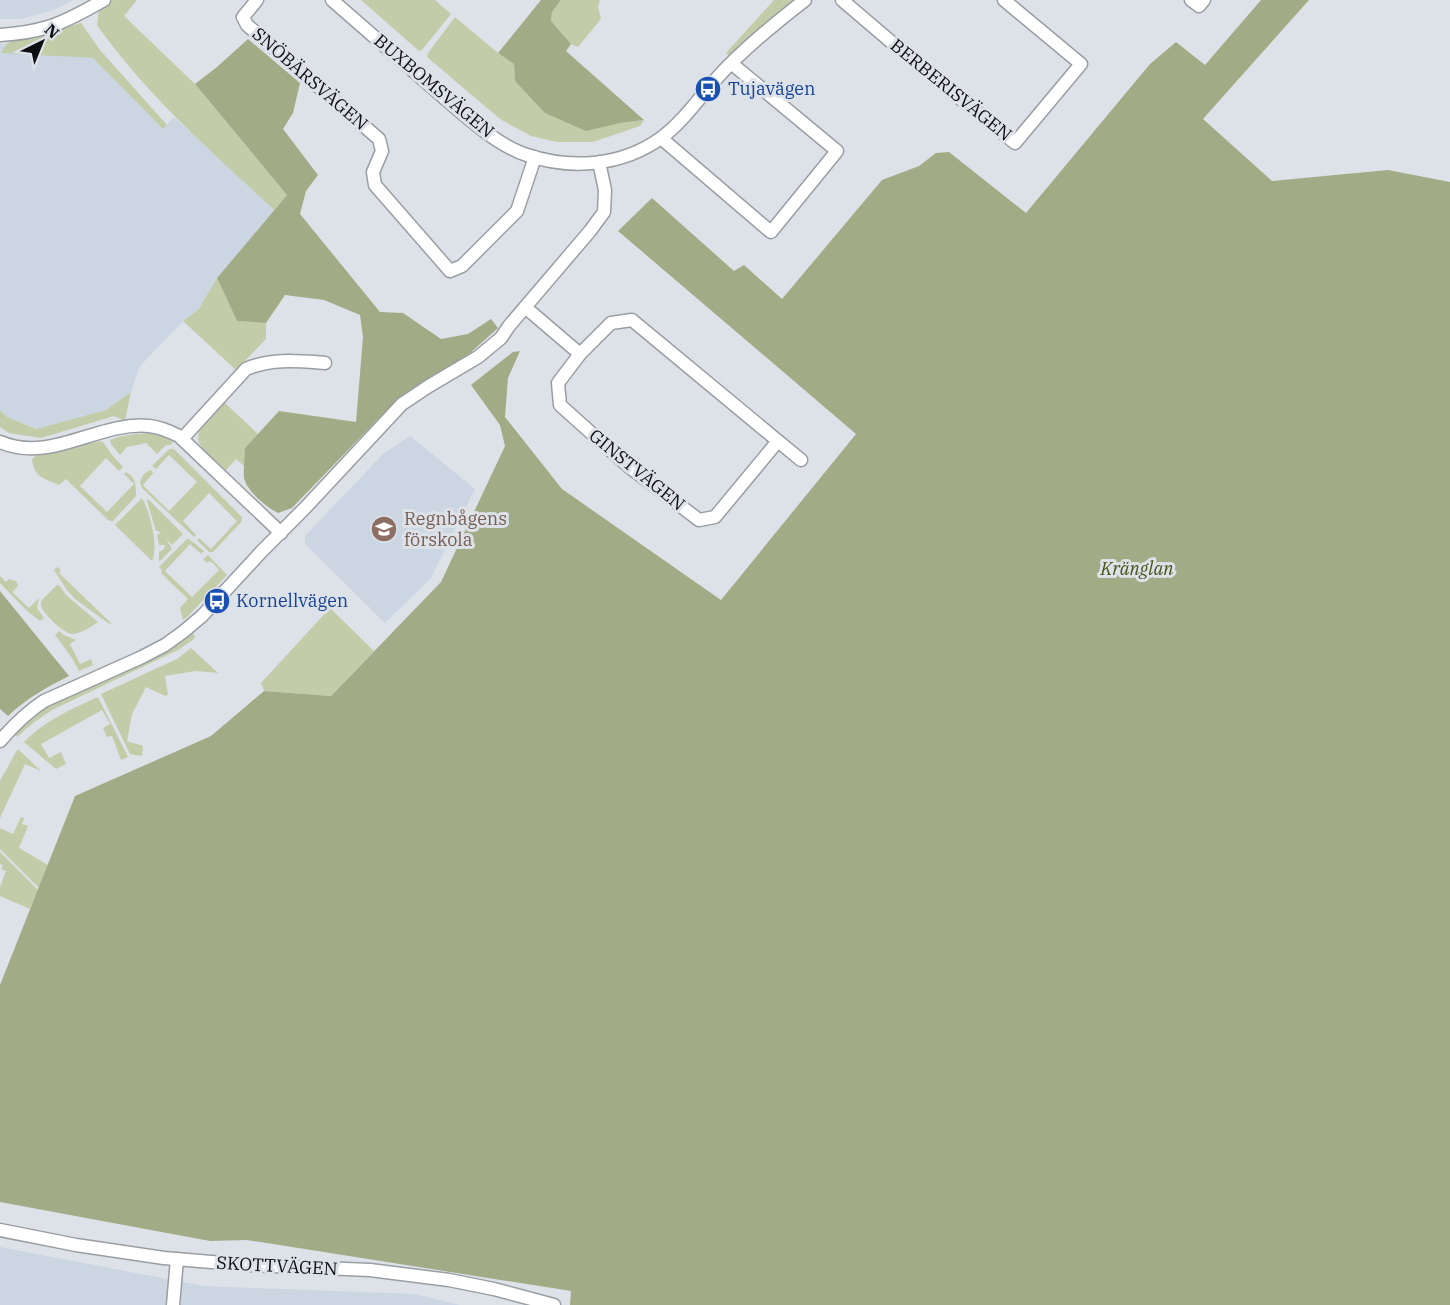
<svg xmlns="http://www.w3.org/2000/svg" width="1450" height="1305" viewBox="0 0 1450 1305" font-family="'IBM Plex Serif',serif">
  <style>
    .built { fill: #ccd6e2 }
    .green { fill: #c2cca9 }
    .forest { fill: #a1ac86 }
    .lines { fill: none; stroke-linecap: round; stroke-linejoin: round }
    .street-casing { stroke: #999ea3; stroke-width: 15 }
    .street { stroke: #fff; stroke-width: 12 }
    .labels { text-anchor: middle; stroke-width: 6; stroke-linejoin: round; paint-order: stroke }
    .street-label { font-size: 18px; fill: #0d0f11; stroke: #dde2e8 }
    .transit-label { font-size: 18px; fill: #164399; stroke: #dde2e8; text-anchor: start }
    .education-label { font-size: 18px; fill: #785e54; stroke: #dde2e8; text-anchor: start }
    .park-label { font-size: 18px; font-style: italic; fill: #475317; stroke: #dde2e8 }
  </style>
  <rect width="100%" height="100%" fill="#dde2e8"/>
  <path class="built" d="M 0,0 L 74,0 L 51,11 L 21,19 L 0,19 Z
    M 0,44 L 80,50 L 93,58 L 163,129 L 174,117 L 274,210 L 217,278 L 198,310 L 183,321 L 140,366 L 131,392 L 106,410 L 36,429 L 7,417 L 0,410 Z
    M 410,436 L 475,489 L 431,578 L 385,623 L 305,544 L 305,536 L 384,453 Z
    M 0,1247 L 204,1286 L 415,1294 L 460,1305 L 0,1305 Z"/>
  <path class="green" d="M 113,0 L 137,0 L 124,16 L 195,84 L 287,195 L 274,210 C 211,151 147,96 97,25 L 99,10 Z
    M 361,0 L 435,0 L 451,14 L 422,50 L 419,51 Z
    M 561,0 L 600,0 L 598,7 L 601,19 L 578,47 L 571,44 L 551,21 L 552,12 Z
    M 774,0 L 796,0 L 762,27 L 730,57 L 726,53 Z
    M 455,17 L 498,53 L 514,64 L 515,81 L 620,123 L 644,120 L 640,126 L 593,142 L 557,142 L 531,136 L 500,119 L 427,57 L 428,53 Z
    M 81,23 L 100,50 L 167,125 L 163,129 L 93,58 L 1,53 L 7,43 Z
    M 217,278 L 237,321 L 266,323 L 266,339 L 236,370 L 183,321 L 198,310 Z
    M 131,392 L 125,421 L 114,416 L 41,438 L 9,433 L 0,427 L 0,410 L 7,417 L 36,429 L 106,410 Z
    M 224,402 L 258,434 L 245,448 L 245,467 L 236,459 L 226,470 C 218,462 207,455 201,446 C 190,431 215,412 224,402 Z
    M 152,433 L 167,438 L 173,442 L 171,445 L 166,445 L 157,454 L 146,443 L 127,447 L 120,455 L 111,444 L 110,440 C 124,434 138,434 152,433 Z
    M 101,441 L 103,442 L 112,455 L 123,467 L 119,471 L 106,458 L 80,486 L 107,512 L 134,484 L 124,474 L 126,472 C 136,477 136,485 136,496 L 112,522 L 110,520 L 109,521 L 66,479 L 59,485 C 44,478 34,478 32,459 L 37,455 Z
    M 169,449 L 174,449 L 242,517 L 242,521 L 213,552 L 209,552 L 197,540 L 199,538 L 211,549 L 237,521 L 209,493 L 183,521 L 196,535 L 194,537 L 142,488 L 140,482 C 142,476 145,472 151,470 L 153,473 L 143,485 L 169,511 L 197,482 L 169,455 L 156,469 L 152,466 Z
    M 142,498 C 150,512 159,546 152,561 L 115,525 Z
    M 148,499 L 183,534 L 172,545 L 166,539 L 172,549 L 159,562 L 159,552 L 164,549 L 165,545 L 159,545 L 157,534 L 161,534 L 158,531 L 156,531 L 147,501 Z
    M 187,539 L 189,539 L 204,551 L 201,554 L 190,544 L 165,571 L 192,597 L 219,570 L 213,563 L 209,561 L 207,563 L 203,559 L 208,555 L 227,575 L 187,617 L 183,620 L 180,608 L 188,599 L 161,573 L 162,570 L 159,567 Z
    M 57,567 L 61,570 L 59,573 L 112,624 L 108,623 L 75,599 L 67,590 L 54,570 Z
    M 0,576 L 6,582 L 9,579 L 16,581 L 18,586 L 12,592 L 29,608 L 39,598 L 37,608 L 44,618 L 40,621 L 26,610 L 0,583 Z
    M 57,585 L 59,585 L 66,595 L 98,622 C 91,627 80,634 72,634 C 65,634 47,617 43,610 C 41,606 41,606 41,601 Z
    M 330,608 L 374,651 L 331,696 L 264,691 L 261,683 Z
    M 59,631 L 64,635 L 76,640 L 70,644 L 80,664 L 91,659 L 93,665 L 79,671 L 72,658 L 55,635 Z
    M 192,633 L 195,636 L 194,639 L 178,650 L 52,710 L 33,723 L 17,737 L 14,734 C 50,694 114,678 161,653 C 172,648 182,640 192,633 Z
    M 191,648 L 218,673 L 196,671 L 165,676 L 168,695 L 165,696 L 146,687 L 132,714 L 127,741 L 143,746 L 142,756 L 130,754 L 101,694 L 177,659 Z
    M 98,697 L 128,757 L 121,760 L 112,736 L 107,737 L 103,728 L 110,724 L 102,710 L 41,744 L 49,758 L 61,752 L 66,764 L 56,769 L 24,742 C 44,721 71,709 98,697 Z
    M 17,750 L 19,750 L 41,771 L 25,764 L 0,818 L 0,781 Z
    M 21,817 L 24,818 L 22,824 L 28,826 L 19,848 L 48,865 L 39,888 L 0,849 L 0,828 L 13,834 Z
    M 0,852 L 38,890 L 30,909 L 0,896 L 0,887 L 6,871 L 1,869 L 3,865 L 0,864 Z"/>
  <path class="forest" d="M 541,0 L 561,0 L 552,12 L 551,21 L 571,44 L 566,51 L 644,120 L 620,123 L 586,131 L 545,113 L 515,81 L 514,64 L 498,53 Z
    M 1261,0 L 1309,0 L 1203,119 L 1272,181 L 1388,170 L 1450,182 L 1450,1305 L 570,1305 L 571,1291 L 247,1240 L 210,1241 L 0,1202 L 0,985 L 75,796 L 211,736 L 264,691 L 331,696 L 441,582 L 505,446 L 500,425 L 471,385 L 513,352 L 520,351 L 508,378 L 505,417 L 562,489 L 721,600 L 856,434 L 618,231 L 652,198 L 734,271 L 744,265 L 782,299 L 882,180 L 919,166 L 936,153 L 949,152 L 1026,213 L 1150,64 L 1176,42 L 1205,65 Z
    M 248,39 L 300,83 L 293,113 L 283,129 L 318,175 L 306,191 L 300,214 L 380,312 L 403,313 L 441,339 L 468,334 L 491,319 L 498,328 L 470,353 L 418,387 L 379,418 L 292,508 L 278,513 C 266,507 247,491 244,478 C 243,469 245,458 245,448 L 279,411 L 356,422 L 363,337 L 360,315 L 324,300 L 285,295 L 266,323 L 237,321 L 217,278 L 287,195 L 195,84 L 217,67 Z
    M 0,591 L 69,676 C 47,687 27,698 8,716 L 0,709 Z"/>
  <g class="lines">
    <defs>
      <path id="street" d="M 257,0 L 243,17 L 247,25 L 379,139 L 382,151 L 373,172 L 375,185 L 450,271 L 462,266 L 517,211 L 535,157
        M 332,0 C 369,32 405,64 442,96 C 465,116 498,146 527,155 C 572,170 622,166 661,138 C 683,122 699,98 717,78 C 743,49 774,24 805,0
        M 842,0 L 910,58 L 1015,143 L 1081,64 L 1004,0
        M 1191,0 L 1199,6 L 1204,0
        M 0,35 C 16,34 32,32 48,27 C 68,21 86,10 104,0
        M 661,138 L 771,232 L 837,151 L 731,63
        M 525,307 L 580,354
        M 182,439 L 246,369 C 271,358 298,361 325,363
        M 778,441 L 715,517 L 699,520 L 628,466 L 560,405 L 558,383 L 580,354 L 611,323 L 632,320 L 778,441 L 801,460
        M 0,442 C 51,464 98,421 149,426 C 160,427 169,431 179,436 L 281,533
        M 0,741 C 13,726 27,712 44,701 L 142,657 L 165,645 L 183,632 L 202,616 L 262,551 L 304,509 L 402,404 L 429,386 L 478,357 L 501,338 L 509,326 L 590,231 L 604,212 L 605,190 L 599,162
        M 0,1230 L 76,1245 L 164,1258 L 247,1265 L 370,1270 L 449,1280 L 494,1289 L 554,1305
        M 173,1305 L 177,1259"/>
    </defs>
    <use href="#street" class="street-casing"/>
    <use href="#street" class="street"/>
  </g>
  <defs>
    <symbol id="bus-disc" viewBox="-11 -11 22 22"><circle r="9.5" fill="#1a4fb4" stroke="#dde2e8"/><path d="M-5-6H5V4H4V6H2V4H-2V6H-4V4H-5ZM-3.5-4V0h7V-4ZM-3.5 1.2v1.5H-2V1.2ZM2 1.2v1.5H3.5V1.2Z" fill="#fff"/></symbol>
    <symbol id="school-disc" viewBox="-11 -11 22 22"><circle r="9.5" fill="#8d6e63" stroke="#dde2e8"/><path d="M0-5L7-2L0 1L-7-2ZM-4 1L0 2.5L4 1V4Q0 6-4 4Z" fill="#fff"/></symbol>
  </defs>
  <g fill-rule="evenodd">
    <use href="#bus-disc" x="693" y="74" width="30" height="30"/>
    <use href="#school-disc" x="369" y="514" width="30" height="30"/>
    <use href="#bus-disc" x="202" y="586" width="30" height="30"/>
  </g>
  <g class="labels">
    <g class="street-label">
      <text transform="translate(310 79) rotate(41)" y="6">SNÖBÄRSVÄGEN</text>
      <text transform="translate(434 86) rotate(40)" y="6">BUXBOMSVÄGEN</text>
      <text transform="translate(951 90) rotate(39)" y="6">BERBERISVÄGEN</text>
      <text transform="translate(637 470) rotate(39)" y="6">GINSTVÄGEN</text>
      <text transform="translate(277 1266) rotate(3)" y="6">SKOTTVÄGEN</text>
    </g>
    <g class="transit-label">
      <text x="728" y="95">Tujavägen</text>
      <text x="236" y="607">Kornellvägen</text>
    </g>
    <g class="education-label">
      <text x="404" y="525">Regnbågens<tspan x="404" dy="21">förskola</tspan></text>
    </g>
    <g class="park-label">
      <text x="1137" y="575">Kränglan</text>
    </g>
  </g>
  <g transform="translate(42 42) rotate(43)" stroke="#dde2e8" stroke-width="4.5" paint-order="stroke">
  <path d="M0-4.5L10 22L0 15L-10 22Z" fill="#0d0f11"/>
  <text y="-9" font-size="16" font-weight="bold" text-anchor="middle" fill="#0d0f11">N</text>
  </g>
</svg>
